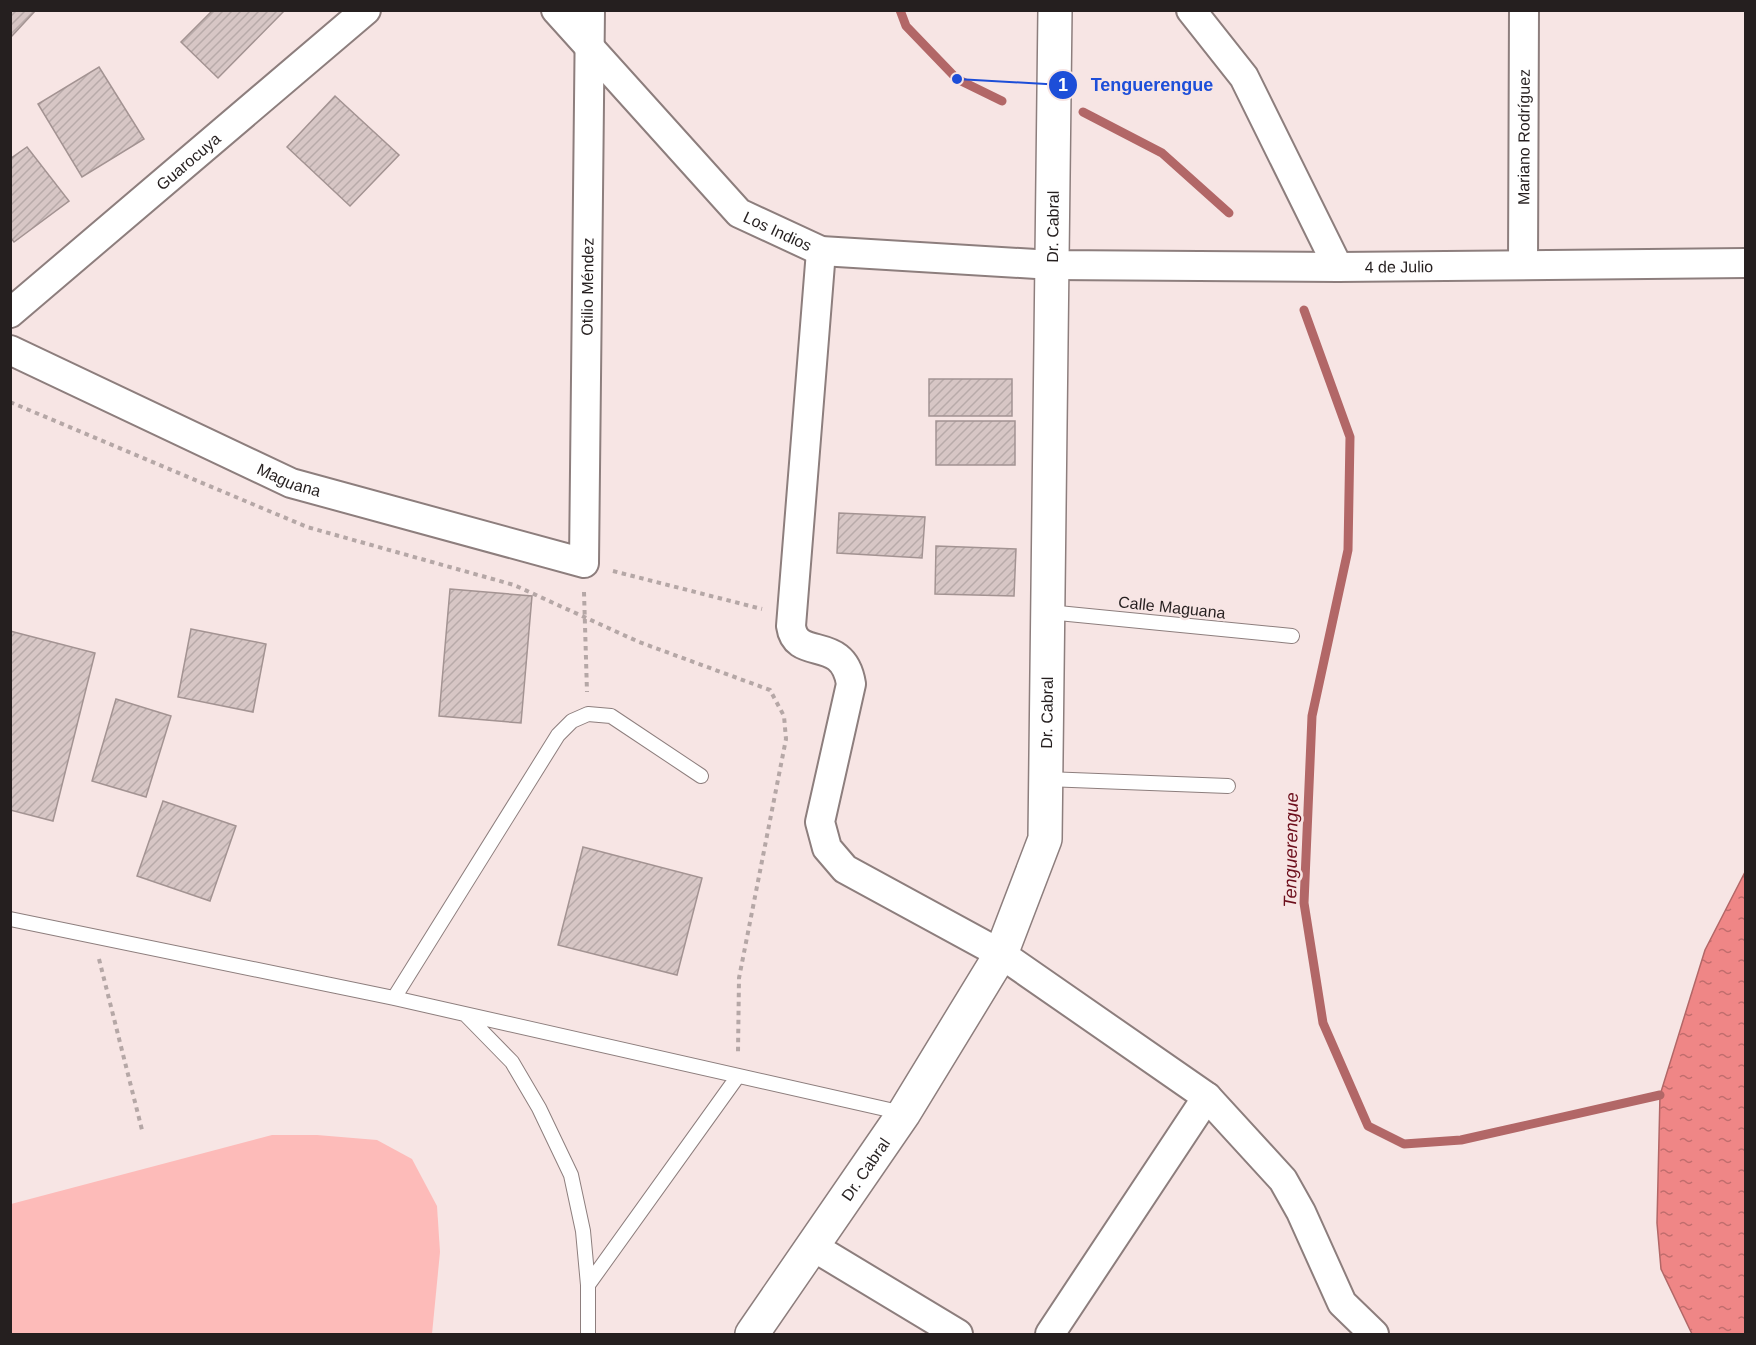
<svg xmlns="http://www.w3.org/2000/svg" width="1756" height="1345" viewBox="0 0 1756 1345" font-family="Arial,sans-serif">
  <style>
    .garden { fill: #fdbbb9 }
    .water { fill: url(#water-ripples); stroke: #b26767; stroke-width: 1.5 }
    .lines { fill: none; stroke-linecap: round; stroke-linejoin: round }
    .stream { stroke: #b26767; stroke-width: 9 }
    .building { fill: url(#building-hatch); stroke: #a39392; stroke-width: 1.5 }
    .lane-casing { stroke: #8d7e7d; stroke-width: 16 }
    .street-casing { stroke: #8d7e7d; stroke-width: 32 }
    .secondary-casing { stroke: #8d7e7d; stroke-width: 36 }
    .path { stroke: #b5a7a6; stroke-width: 4; stroke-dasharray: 4.5 4.5; stroke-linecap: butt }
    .lane { stroke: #fff; stroke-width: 14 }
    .street { stroke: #fff; stroke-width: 28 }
    .secondary { stroke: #fff; stroke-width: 33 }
    .labels { text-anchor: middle; stroke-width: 5; stroke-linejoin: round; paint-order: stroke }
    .street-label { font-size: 16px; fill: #251f1f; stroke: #f7e5e4 }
    .water-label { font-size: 18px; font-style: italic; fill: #6c0e1b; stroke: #f7e5e4 }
    .leader { fill: none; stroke: #1d4ed8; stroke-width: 2 }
    .callout-dot { fill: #1d4ed8; stroke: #f7e5e4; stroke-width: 2 }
    .mark-label { font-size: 18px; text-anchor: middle; font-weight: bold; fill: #fff }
    .callout-label { font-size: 18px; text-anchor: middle; font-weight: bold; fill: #1d4ed8; stroke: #f7e5e4; stroke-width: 5; stroke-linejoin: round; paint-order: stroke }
  </style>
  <defs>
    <pattern id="water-ripples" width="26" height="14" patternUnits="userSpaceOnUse" patternTransform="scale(1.5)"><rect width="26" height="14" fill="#ef8686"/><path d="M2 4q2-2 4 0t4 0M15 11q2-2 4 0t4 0" fill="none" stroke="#c16d6d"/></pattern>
    <pattern id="building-hatch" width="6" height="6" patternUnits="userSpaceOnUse" patternTransform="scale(1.5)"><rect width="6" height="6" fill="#d7c6c5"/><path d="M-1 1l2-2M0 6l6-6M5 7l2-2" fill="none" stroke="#b8aaa9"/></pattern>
  </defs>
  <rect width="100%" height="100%" fill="#f7e5e4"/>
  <path class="garden" d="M 272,1135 L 317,1135 L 377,1140 L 412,1159 L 437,1206 L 440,1252 L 432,1334 L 11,1334 L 11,1204 Z"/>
  <path class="water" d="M 1745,872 L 1745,1334 L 1692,1334 L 1661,1269 L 1657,1223 L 1660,1095 L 1705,950 Z"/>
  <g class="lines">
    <path class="stream" d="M 900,10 L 906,26 L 957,79 L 1002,101
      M 1083,112 L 1162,153 L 1229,213
      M 1304,310 L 1350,437 L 1348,550 L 1312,716 L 1304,903 L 1323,1023 L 1368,1126 L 1404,1144 L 1461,1140 L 1660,1095"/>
  </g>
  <path class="building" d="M 10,10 L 36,10 L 10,38 Z
    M 213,10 L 285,10 L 218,78 L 181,42 Z
    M 99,67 L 144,139 L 82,177 L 38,104 Z
    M 335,96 L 399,155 L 350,206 L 287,147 Z
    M 27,147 L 69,201 L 14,242 L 10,237 L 10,159 Z
    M 929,379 L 1012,379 L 1012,416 L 929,416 Z
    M 936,421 L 1015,421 L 1015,465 L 936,465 Z
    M 839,513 L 925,517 L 922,558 L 837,553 Z
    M 936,546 L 1016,549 L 1014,596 L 935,594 Z
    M 450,589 L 532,596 L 521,723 L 439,716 Z
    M 191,629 L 266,644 L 253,712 L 178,697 Z
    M 10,631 L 95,653 L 53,821 L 10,810 Z
    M 116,699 L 171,716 L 146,797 L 92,781 Z
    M 163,801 L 236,826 L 210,901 L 137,876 Z
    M 583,847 L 702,878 L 677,975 L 558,945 Z"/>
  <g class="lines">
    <defs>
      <path id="lane" d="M 1048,612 L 1292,636
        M 1046,779 L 1228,786
        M 10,919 L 394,998 L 903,1113
        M 394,998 L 558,735 L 572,721 L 588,714 L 611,716 L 701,776
        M 466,1015 L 512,1062 L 539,1108 L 571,1175 L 583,1231 L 588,1285 L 588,1334
        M 588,1285 L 738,1076"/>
      <g id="street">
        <path id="s1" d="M 556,10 L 739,213 L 821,251 L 1052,265 L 1338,267 L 1746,263"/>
        <path d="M 1191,10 L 1244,77 L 1338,267"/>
        <path d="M 821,251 L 791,626 C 796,663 843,633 851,684 L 820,822 L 827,848 L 845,869 L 1001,954 L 1207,1097 L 1283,1180 L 1301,1212 L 1342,1303 L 1374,1334"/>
        <path id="s2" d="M 1523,265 L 1524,10"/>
        <path id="s3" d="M 10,313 L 366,10"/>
        <path id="s4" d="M 10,350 L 291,483 L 584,563 L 590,10"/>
        <path d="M 812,1246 L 958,1334"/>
        <path d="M 1050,1334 L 1207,1097"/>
      </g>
      <g id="secondary">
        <path id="s5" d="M 752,1334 L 904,1113 L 1001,954 L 1045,839 L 1055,10"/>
      </g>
    </defs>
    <use href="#lane" class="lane-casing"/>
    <use href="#street" class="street-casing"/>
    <use href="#secondary" class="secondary-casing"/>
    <path class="path" d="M 10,402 L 307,527 L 514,585 L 639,642 L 770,690 L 784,716 L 786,739 L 739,978 L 738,1052
      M 613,571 L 762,609
      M 584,592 L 587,692
      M 99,959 L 142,1130"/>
    <use href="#lane" class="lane"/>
    <use href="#street" class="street"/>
    <use href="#secondary" class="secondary"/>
  </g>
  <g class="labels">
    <g class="street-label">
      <text dy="6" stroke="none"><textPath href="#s2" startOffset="128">Mariano Rodríguez</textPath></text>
      <text dy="6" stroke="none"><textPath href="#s3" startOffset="234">Guarocuya</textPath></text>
      <text dy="6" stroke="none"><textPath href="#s5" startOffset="1190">Dr. Cabral</textPath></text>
      <text dy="6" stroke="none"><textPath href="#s1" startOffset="316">Los Indios</textPath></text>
      <text dy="6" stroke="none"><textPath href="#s1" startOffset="942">4 de Julio</textPath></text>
      <text dy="6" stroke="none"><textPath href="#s4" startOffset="891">Otilio Méndez</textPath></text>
      <text dy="6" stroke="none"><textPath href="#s4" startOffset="308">Maguana</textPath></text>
      <text transform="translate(1172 607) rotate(6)" y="6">Calle Maguana</text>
      <text dy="6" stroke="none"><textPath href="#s5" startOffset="704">Dr. Cabral</textPath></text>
      <text dy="6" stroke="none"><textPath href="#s5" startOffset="200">Dr. Cabral</textPath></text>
    </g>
    <g class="water-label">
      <text transform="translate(1291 850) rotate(-89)" y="6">Tenguerengue</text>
    </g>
  </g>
  <path class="leader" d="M957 79L1063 85"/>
  <g class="callout-dot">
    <circle cx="957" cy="79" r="6"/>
    <circle cx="1063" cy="85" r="15"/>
  </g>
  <g class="mark-label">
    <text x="1063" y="91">1</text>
  </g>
  <g class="callout-label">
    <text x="1152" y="91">Tenguerengue</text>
  </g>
  <rect width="1756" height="1345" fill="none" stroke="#251f1f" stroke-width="24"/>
</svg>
